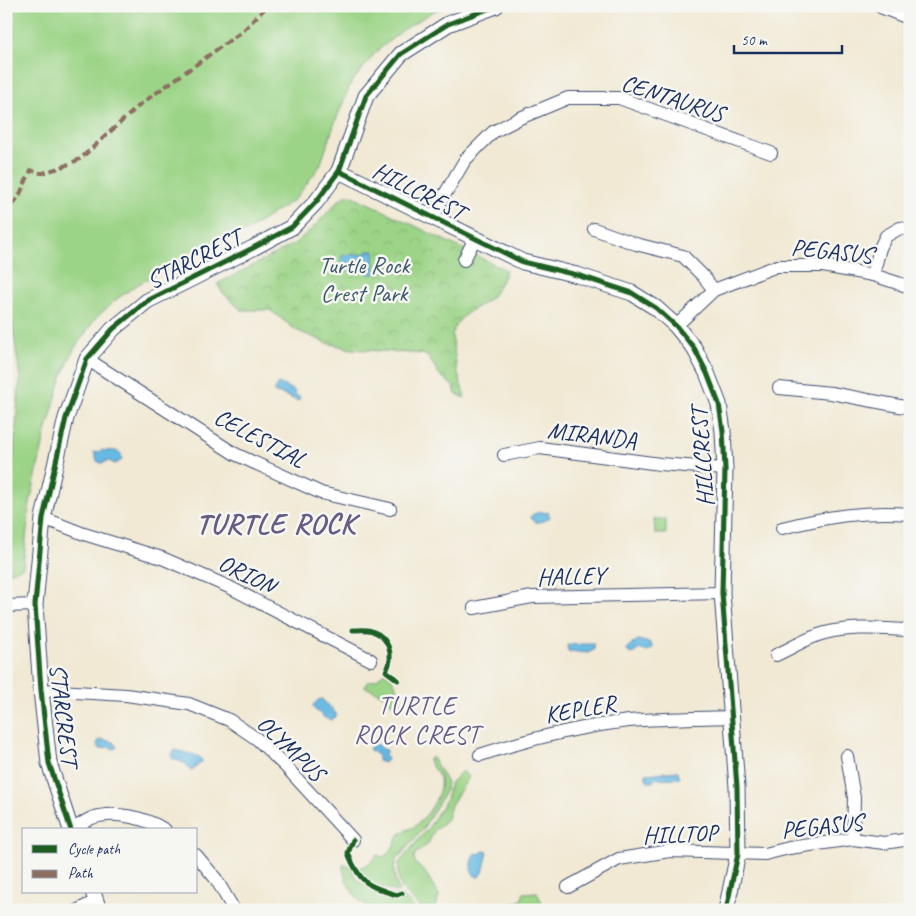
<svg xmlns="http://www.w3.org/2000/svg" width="916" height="916" font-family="Caveat,sans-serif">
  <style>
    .grass { fill: #9cd487; stroke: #5c8272 }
    .park { fill: url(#park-crowns); stroke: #5c8272 }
    .water { fill: #66b9e2; stroke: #4074a0 }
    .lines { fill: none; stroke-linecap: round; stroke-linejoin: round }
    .minor-casing { stroke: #3b4b70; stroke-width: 14 }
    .tertiary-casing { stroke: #3b4b70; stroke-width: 17 }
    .minor { stroke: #fff; stroke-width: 12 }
    .tertiary { stroke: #fff; stroke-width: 15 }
    .quiet { stroke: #8d6e63; stroke-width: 4; stroke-dasharray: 8 4; stroke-linecap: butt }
    .cycleway-casing { stroke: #f6f6f2; stroke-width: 8 }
    .cycleway { stroke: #1b5e20; stroke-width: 5 }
    .labels { text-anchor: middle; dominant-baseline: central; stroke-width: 5; stroke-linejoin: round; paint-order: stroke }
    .street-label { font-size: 24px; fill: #1b2f5e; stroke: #f6f6f2 }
    .park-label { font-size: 24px; fill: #3b5868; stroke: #f6f6f2 }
    .neighbourhood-label { font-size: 25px; letter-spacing: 1px; fill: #675b84; stroke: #f6f6f2 }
    .district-label { font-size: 29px; font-weight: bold; letter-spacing: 1px; fill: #675b84; stroke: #f6f6f2 }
  </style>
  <defs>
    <pattern id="park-crowns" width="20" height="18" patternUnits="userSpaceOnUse" patternTransform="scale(1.25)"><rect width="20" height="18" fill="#9cd487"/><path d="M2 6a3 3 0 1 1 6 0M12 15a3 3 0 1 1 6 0" fill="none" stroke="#86b677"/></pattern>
  </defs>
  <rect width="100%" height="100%" fill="#f6f6f2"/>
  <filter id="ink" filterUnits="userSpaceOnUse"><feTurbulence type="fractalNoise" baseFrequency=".02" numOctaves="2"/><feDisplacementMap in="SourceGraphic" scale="10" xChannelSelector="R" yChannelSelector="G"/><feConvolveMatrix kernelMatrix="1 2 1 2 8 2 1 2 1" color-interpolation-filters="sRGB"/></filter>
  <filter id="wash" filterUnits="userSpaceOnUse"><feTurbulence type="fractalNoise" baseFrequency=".0096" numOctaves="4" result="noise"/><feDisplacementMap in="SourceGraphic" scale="20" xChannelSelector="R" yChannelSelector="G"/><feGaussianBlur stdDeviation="1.12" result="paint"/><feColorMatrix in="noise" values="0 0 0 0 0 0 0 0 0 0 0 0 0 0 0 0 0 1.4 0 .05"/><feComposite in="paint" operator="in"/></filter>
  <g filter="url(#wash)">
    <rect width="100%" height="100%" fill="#f1e9d4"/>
    <g class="grass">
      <polygon points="6,6 446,6 434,11 403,30 377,51 351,83 334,125 320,166 295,199 245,232 199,250 135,286 113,302 96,318 74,349 61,379 45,436 30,502 23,567 9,573 9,511 20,378 9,299 6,299"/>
      <polygon points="654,519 666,519 666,534 655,534"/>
      <path d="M384,672C397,678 397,692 402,704C392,706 391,703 384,697C380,692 371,690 365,687L367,682L377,679Z"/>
      <path d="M432,757L447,783L446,790L423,829L396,860L394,868L395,879L399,891L398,892C382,888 365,884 357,869L369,864L377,855L383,857C394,853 393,841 401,833C405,830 411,829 415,826C427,817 443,794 440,779C437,771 430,767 429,759Z"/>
      <polygon points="462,771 469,777 451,805 447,819 434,831 428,844 416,853 414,857 415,863 425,872 439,895 436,907 437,910 422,910 401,887 398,876 399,863 429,827 446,799 451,782"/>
      <path d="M343,865L352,866C352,884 379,892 393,896C396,896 401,896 404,898C409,901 412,906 416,910H370C357,900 343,882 343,865Z"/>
      <path d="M537,892L541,901L548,910L503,909C507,903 517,904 522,899L523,893Z"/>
    </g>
    <path class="park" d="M347,195H351L506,270C503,279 497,291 490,298C476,310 455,315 452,336L457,370L465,398L456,394L454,387L440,375L428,357L423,354L352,349L327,343L296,330L270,310H241L222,292L217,284L294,244L312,229L340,199Z"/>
    <g class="water">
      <polygon points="367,251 374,251 375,274 368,274 367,270 342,270 342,255 367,254"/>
      <polygon points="278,383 295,391 294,394 300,397 298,401 279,393 278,394 274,392"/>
      <polygon points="101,450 107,451 110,450 111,451 118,451 121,454 122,459 119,462 115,464 109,461 101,463 97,461 94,452 96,453"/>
      <path d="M540,511L545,513L548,512L550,517C548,520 539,523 535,522L530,517L533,514H535Z"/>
      <polygon points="638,640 650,643 652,646 652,649 647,652 640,649 632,654 629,653 627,650 628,647"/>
      <polygon points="585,644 594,644 594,650 588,653 568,651 567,645"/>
      <polygon points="322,699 336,713 336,716 332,720 325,718 313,708 313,705 318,700"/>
      <polygon points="100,739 113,742 117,747 115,749 108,747 100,749 97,744"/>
      <polygon points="374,742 382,749 387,750 385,754 387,760 384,763 378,761 378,756 369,749"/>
      <polygon points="175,750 198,756 202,760 202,762 192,770 190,770 186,764 172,758 172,754"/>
      <polygon points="678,771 680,778 653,779 653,782 648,782 648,779 646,779 646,774"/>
      <polygon points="484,851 488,852 483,873 479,877 475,876 471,870 473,859 476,853 479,854"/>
    </g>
  </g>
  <g filter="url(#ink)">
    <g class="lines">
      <defs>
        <g id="minor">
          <polyline points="433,218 442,199 465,160 493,132 520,118 568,98 619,98 771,153"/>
          <polyline points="594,229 636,244 683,256 703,276 714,290"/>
          <polyline points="464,260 475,238"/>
          <polyline points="873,275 880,248 886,236 900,228 910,230"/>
          <polyline points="676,326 714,290 777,266 823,266 873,275 910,287"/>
          <polyline points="87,359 235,454 321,493 390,509"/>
          <polyline points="779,388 831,393 910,408"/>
          <polyline points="504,455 540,448 660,464 725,469"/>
          <polyline points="43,518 84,534 162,558 229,587 371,660"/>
          <path d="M782,528C825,517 866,510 910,514"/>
          <polyline points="6,606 35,605"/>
          <polyline points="474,608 532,597 722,593"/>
          <path d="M776,655C792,648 808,637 825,633C853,626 882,629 910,630"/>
          <polyline points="41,690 126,695 189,704 229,720 257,739 287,768 353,840"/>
          <path d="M480,755C529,739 577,727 629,721C663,718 698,718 732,717"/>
          <polyline points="847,756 854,798 853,839"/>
          <path d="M72,830C78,826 85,821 92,818C114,810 146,818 165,830"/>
          <polyline points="196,855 216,879 234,910"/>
          <polyline points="568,887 619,859 670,851 765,854 789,848 853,839 884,843 910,839"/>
          <polyline points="78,910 96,901"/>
        </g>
        <g id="tertiary">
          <polyline points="882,6 910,17"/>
          <polyline points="339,171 523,262 577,275 632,293 656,308 676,326 694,348 707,373 719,404 723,431 725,469 722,593 737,787 738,854 726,910"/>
          <polyline points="71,830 49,763 41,690 35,605 43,518 66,418 87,359 113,329 147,301 253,248 292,227 316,202 339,171 366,96 401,54 448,24 496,6"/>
          <polyline points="93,892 99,910"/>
        </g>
      </defs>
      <use href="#minor" class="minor-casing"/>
      <use href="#tertiary" class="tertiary-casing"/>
      <use href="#minor" class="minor"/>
      <use href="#tertiary" class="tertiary"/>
      <polyline class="quiet" points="6,215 20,194 31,170 38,173 43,173 62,167 80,159 142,103 243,31 267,6"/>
      <defs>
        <g id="cycleway">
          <polyline points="339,171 523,262 577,275 632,293 656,308 676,326 694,348 707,373 719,404 723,431 725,469 722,593 737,787 738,854 726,910"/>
          <path d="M353,630C359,630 366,629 372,631C389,637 395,656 386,671L398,680"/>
          <polyline points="71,830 49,763 41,690 35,605 43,518 66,418 87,359 113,329 147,301 253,248 292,227 316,202 339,171 366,96 401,54 448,24 496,6"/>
          <path d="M353,840L348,853C360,883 367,886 397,895L402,893"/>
        </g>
      </defs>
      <use href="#cycleway" class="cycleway-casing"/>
      <use href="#cycleway" class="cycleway"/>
    </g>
  </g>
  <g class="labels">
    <g class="street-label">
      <text transform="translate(673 98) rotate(18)">CENTAURUS</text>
      <text transform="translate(419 191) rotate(27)">HILLCREST</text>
      <text transform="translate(832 251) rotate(6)">PEGASUS</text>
      <text transform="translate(194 259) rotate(-27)">STARCREST</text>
      <text transform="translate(592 435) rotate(7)">MIRANDA</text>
      <text transform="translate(260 438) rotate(28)">CELESTIAL</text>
      <text transform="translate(702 457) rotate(-94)">HILLCREST</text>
      <text transform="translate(247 574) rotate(26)">ORION</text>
      <text transform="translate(571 576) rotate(-2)">HALLEY</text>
      <text transform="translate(580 709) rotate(-10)">KEPLER</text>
      <text transform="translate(64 715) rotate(83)">STARCREST</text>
      <text transform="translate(291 748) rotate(44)">OLYMPUS</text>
      <text transform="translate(822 826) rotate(-6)">PEGASUS</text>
      <text transform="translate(680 834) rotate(-2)">HILLTOP</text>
    </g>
    <g class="park-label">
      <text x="364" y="265">Turtle Rock<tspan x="364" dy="28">Crest Park</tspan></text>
    </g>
    <g class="neighbourhood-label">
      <text x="417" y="706">TURTLE<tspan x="417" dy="29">ROCK CREST</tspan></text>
    </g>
    <g class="district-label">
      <text x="276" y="523">TURTLE ROCK</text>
    </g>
  </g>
  <rect width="916" height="916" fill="none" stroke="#f6f6f2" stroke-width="25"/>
  <rect x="22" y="828" width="175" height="65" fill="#f6f6f2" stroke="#9ea6b7"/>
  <rect x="32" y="845" width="25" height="8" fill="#1b5e20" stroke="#9ea6b7"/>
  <text x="68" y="854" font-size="15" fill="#1b2f5e">Cycle path</text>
  <rect x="32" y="870" width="25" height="8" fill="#8d6e63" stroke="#9ea6b7"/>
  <text x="68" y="878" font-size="15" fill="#1b2f5e">Path</text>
  <path d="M734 45v8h108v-8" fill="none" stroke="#1b2f5e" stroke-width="2.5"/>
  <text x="741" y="45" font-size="15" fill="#1b2f5e" stroke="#f6f6f2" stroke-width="4" paint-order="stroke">50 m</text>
</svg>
